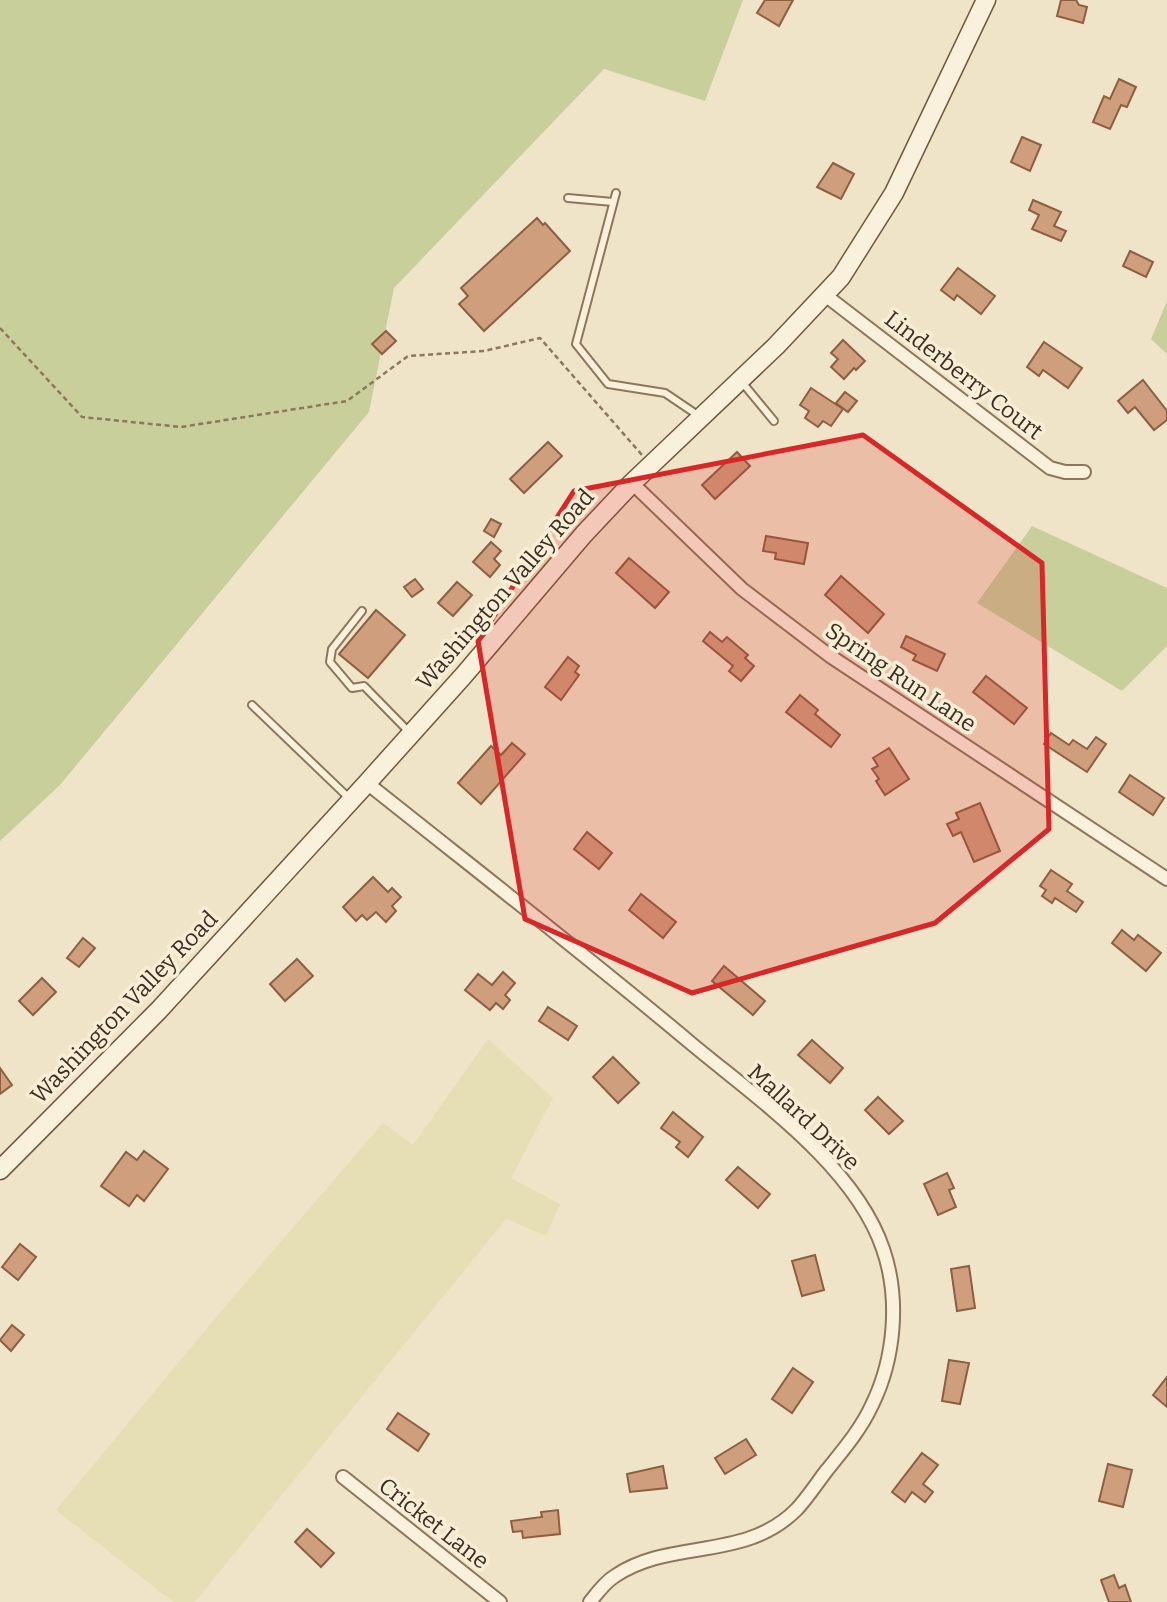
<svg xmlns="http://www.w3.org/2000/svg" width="1167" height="1602" font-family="Bitter,serif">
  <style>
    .farmland { fill: #e6deb5 }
    .green { fill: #c9cf9b }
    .building { fill: #cf9f7d; stroke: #8d5f41; stroke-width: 2 }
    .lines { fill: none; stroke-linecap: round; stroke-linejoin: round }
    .lane-casing { stroke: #8d765c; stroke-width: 10 }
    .street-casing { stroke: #8d765c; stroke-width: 16 }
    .secondary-casing { stroke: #6f573f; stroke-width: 21 }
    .path { stroke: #8d765c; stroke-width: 2.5; stroke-dasharray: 5 3.5; stroke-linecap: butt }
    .lane { stroke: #faf1dc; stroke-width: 6 }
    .street { stroke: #faf1dc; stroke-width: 12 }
    .secondary { stroke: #faf1dc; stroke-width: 18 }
    .marked { fill: #d62828; fill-opacity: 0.2; stroke: #d62828; stroke-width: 5; stroke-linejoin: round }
    .labels { text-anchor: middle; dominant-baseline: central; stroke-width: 7; stroke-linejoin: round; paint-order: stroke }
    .street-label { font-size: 23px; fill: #3d2e20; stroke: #f7eed8 }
  </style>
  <rect width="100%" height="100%" fill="#f0e4c8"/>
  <polygon class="farmland" points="488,1039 553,1098 511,1178 560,1204 546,1236 506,1219 195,1602 173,1602 56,1510 223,1309 383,1123 413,1145"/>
  <g class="green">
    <polygon points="0,0 743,0 705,101 604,69 394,288 369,412 60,785 0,841"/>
    <polygon points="1167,301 1167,354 1151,339"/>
    <polygon points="1032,526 1167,588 1167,646 1122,691 977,603"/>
  </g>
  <g class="building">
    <polygon points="765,0 793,0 779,26 757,13"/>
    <polygon points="1061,0 1076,0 1079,5 1087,7 1083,23 1057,16"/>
    <polygon points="1119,79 1136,87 1127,107 1121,105 1110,129 1093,122 1104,96 1110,99"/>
    <polygon points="1022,137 1041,145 1030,171 1011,162"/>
    <polygon points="833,163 854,174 841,199 817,187"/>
    <polygon points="1033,200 1061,212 1054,226 1066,231 1061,241 1032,229 1039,215 1029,210"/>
    <polygon points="537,218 543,225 545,223 570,251 484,331 459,304 468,296 461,288"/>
    <polygon points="1130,251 1153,262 1146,277 1123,266"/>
    <polygon points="958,268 995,296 981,314 957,295 954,300 941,290"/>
    <polygon points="386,331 396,341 382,354 372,344"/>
    <polygon points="843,340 865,361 856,370 854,368 844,379 831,367 838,359 831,353"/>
    <polygon points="1044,342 1082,368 1068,388 1043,370 1039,376 1027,367"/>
    <polygon points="1143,380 1167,411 1167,420 1154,430 1135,407 1128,413 1118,401"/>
    <polygon points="811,388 843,409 831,426 823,421 818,427 805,418 809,411 800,405"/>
    <polygon points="845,392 857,401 848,412 836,403"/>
    <polygon points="548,442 562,456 524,493 510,479"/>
    <polygon points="737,452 750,466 715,499 702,485"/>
    <polygon points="491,519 501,524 494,537 484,531"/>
    <polygon points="766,536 808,543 804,564 775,559 776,553 763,551"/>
    <polygon points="491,542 501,551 494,559 500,565 490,577 473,562"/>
    <polygon points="629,558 669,592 655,608 616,573"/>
    <polygon points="841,576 884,614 868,633 825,595"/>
    <polygon points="415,579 423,589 412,597 404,587"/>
    <polygon points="457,582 472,595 453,616 438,603"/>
    <polygon points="376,610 405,635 368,678 339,654"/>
    <polygon points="710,632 722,642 727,637 748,655 745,658 754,666 741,681 729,671 733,666 703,641"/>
    <polygon points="906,636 945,654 937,671 913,660 916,655 901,647"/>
    <polygon points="568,657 579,666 575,672 579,675 561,700 545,687"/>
    <polygon points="986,676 1027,708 1014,724 973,692"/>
    <polygon points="800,695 818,710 815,714 840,735 831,747 786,712"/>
    <polygon points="1051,733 1069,745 1073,740 1087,749 1096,737 1106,744 1087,772 1044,744"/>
    <polygon points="512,743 525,754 481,804 458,783 491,746 501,755"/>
    <polygon points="889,748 909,779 885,795 876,781 879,779 872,769 878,766 873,758"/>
    <polygon points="1130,775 1164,798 1153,815 1119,792"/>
    <polygon points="980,803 1000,851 974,862 961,832 953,836 947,824 959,819 956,813"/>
    <polygon points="587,832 612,853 599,869 574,849"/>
    <polygon points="1051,870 1072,884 1067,891 1083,902 1076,912 1055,898 1052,903 1042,896 1046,890 1040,886"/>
    <polygon points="373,877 388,892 392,888 401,897 392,906 396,911 386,922 376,912 367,920 362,915 356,921 343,907"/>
    <polygon points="641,894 676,922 663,938 629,910"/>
    <polygon points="1122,930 1134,940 1138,935 1161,953 1146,971 1112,943"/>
    <polygon points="83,938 95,948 79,967 67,958"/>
    <polygon points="297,959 313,976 285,1001 270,984"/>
    <polygon points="724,966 765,1001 753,1015 712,981"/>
    <polygon points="503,972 515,983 505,995 510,1000 503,1009 496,1003 490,1010 465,990 478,974 492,985"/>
    <polygon points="42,978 56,992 33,1015 19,1001"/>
    <polygon points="548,1007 577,1026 568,1040 539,1021"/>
    <polygon points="812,1040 843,1068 830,1083 798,1055"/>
    <polygon points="613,1057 639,1083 618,1103 593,1077"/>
    <polygon points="0,1068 12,1085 0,1094"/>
    <polygon points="878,1097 903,1121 889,1134 865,1110"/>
    <polygon points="673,1112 703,1137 688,1157 676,1147 680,1142 661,1128"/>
    <polygon points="144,1151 168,1169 144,1201 137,1195 129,1206 101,1186 126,1152 137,1160"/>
    <polygon points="738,1167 770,1194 758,1208 726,1180"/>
    <polygon points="947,1173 954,1188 949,1190 956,1207 938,1215 924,1184"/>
    <polygon points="20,1244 36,1257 18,1280 2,1267"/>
    <polygon points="815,1255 824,1290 802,1296 792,1261"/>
    <polygon points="969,1266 975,1308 957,1311 951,1269"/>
    <polygon points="12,1325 24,1335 11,1351 0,1340"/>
    <polygon points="949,1360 969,1363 960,1404 942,1401"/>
    <polygon points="793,1368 813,1382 792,1413 772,1399"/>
    <polygon points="1167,1377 1167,1407 1153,1395"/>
    <polygon points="398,1413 429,1434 418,1451 387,1429"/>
    <polygon points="746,1439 756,1455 725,1474 715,1458"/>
    <polygon points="922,1453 938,1465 923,1484 933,1492 925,1502 912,1492 905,1502 892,1492"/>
    <polygon points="1108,1464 1132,1470 1123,1507 1099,1501"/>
    <polygon points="663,1466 667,1488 630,1492 627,1474"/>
    <polygon points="558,1510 560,1534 523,1538 522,1531 513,1532 511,1521 542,1517 541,1512"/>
    <polygon points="307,1529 334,1553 321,1567 295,1542"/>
    <polygon points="1114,1575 1119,1588 1125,1585 1131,1602 1109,1602 1101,1580"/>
  </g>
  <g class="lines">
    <defs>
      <g id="lane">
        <polyline points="616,193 576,344 608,384 665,393 699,416"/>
        <polyline points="568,198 613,202"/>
        <polyline points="741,381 774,421"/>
        <polyline points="362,611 332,649 330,662 352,688 364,686 410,733"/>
        <polyline points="252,705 350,799"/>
      </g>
      <g id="street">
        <polyline points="825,295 1050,468 1065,472 1084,472"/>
        <polyline points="632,483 742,589 830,656 1167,879"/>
        <path d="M367,783C476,870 586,955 693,1045C758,1099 855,1166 883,1249C900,1298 895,1358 872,1405C861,1429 844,1449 827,1470C817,1483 808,1497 797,1509C745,1562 671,1538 615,1576C605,1582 597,1593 590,1602"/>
        <polyline points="343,1477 500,1602"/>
      </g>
      <polyline id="secondary" points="0,1170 159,1010 367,783 464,675 584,534 632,483 776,346 841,277 894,193 986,0"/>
    </defs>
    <use href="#lane" class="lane-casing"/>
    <use href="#street" class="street-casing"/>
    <use href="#secondary" class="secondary-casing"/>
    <polyline class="path" points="0,328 82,417 181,427 347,401 408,356 484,351 540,338 642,455"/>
    <use href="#lane" class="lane"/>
    <use href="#street" class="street"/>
    <use href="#secondary" class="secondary"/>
  </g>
  <path class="marked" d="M863,435L1042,563L1049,829L935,923L692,993L525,919L478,641L574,491Z"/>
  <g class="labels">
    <g class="street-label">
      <text transform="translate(964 375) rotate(38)">Linderberry Court</text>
      <text transform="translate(505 589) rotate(-49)">Washington Valley Road</text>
      <text transform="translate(901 677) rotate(34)">Spring Run Lane</text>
      <text transform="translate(124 1007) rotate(-46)">Washington Valley Road</text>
      <text transform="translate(804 1117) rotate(43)">Mallard Drive</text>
      <text transform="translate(434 1523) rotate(38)">Cricket Lane</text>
    </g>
  </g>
</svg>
